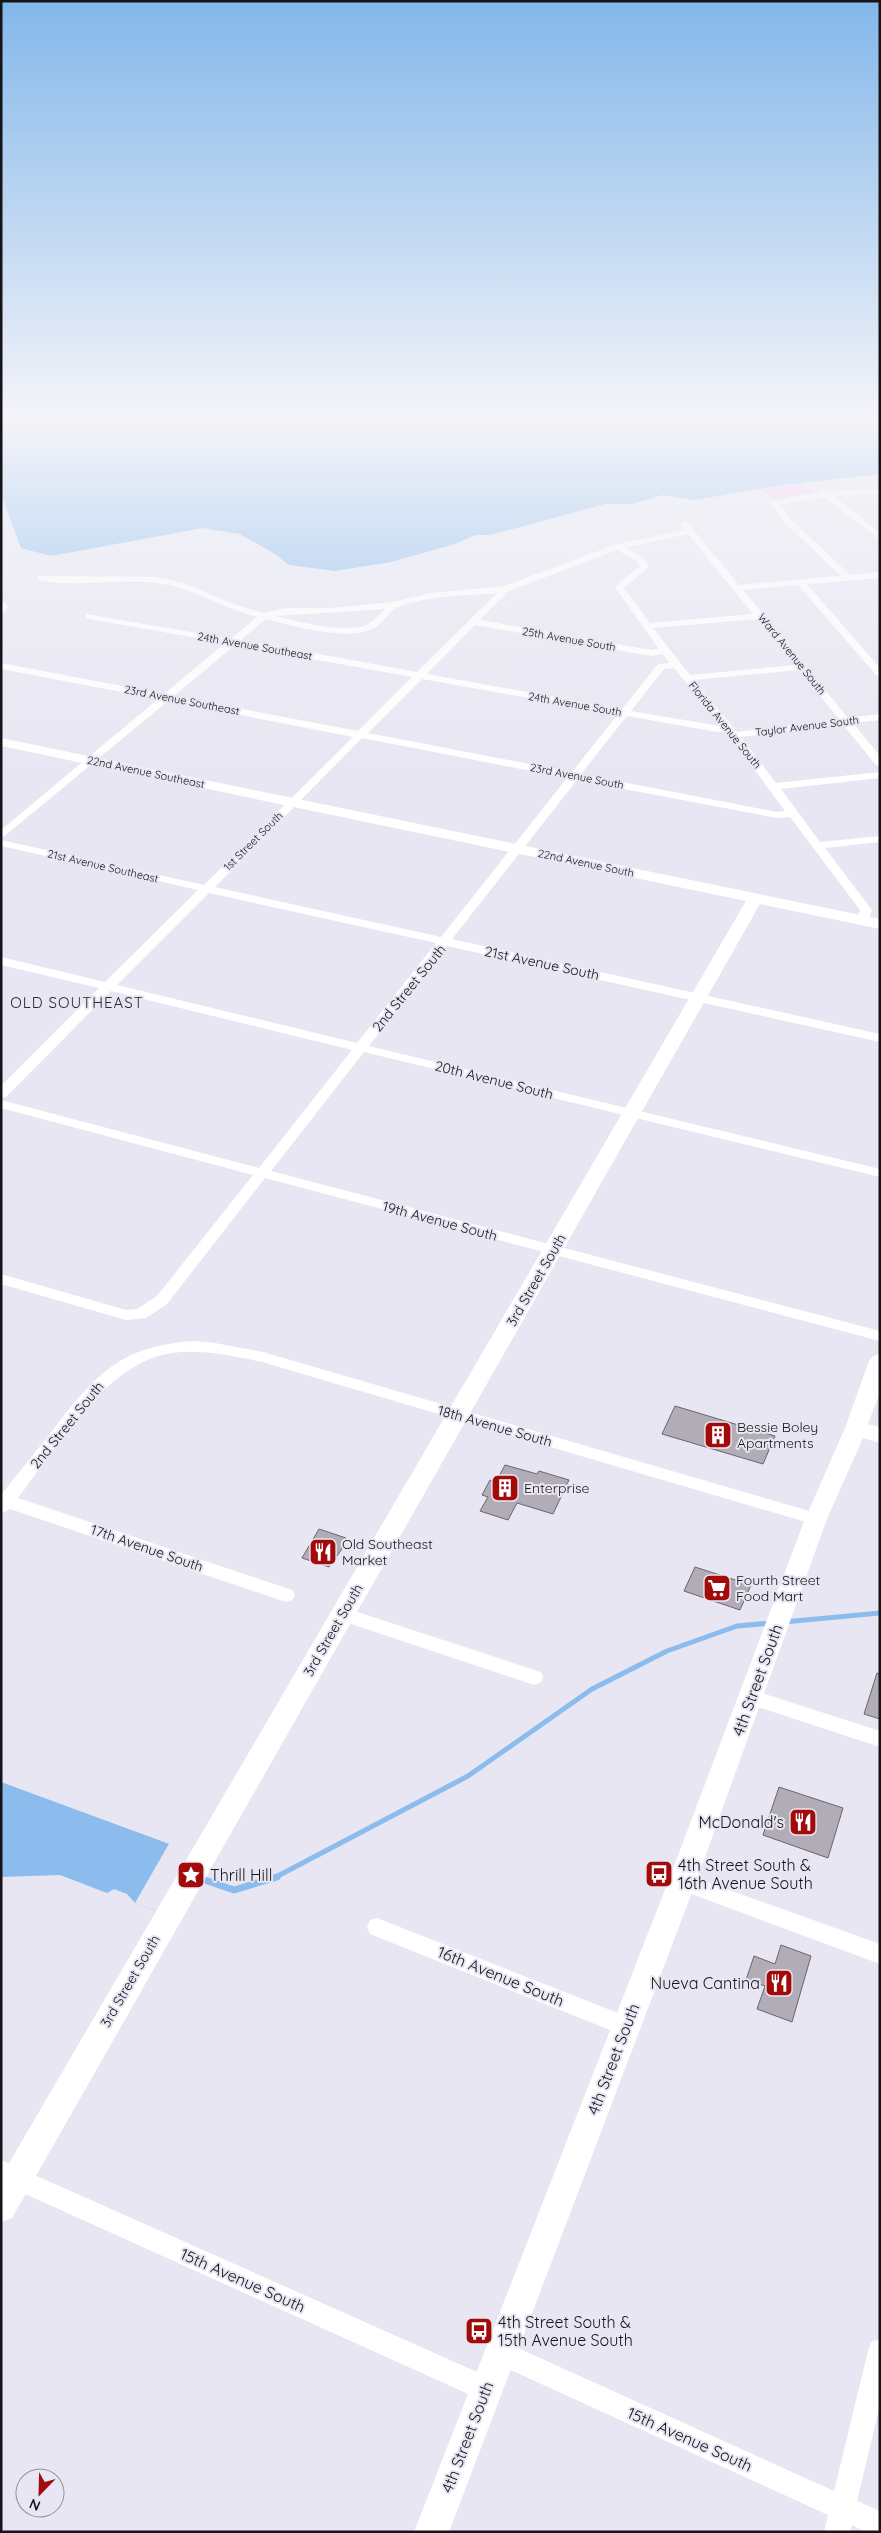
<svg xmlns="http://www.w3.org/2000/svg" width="881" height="2533" font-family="Quicksand,sans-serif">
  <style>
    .green { fill: #f4c8f0 }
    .water { fill: #8cbced }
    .pier { fill: #e7e6f2 }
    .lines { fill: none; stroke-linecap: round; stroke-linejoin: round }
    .stream-far1 { stroke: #8cbced; stroke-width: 5 }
    .stream { stroke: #8cbced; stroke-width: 7 }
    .building { fill: #b1acb6; stroke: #6a656e }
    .street { fill: #fff; fill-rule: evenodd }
    .secondary { fill: #fff; fill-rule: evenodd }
    .labels { text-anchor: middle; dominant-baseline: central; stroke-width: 4; stroke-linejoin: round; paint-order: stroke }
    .far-street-label { font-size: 11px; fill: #151418; stroke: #e7e6f2 }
    .street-label { font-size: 14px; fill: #151418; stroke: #e7e6f2 }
    .poi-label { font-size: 14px; fill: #151418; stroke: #e7e6f2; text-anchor: start }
    .neighbourhood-label { font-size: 15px; letter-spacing: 1px; fill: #2a2931; stroke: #e7e6f2 }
    .near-street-label { font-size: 16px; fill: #151418; stroke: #e7e6f2 }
    .near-poi-label { font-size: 16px; fill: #151418; stroke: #e7e6f2; text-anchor: start }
  </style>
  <rect width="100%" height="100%" fill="#e7e6f2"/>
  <polygon class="green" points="802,483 815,493 773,499 760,490"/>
  <g class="water">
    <polygon points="1,418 880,418 880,474 784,485 694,500 663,495 632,504 605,504 490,535 475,535 455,544 391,562 335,571 289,565 275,554 240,534 203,528 51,556 21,548 1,494"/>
    <polygon points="1,1782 202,1856 167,1915 135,1903 127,1894 114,1889 107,1893 60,1875 1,1877"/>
  </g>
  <polygon class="pier" points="170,1842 203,1854 170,1916 135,1903"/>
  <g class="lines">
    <g class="stream-far1">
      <polyline points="784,1622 880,1613"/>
      <polyline points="274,1878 468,1776 592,1689 667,1651 737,1626 771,1623"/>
    </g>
    <polyline class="stream" points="199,1878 234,1890 277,1877"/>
  </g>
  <g class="building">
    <polygon points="675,1406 775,1436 763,1464 662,1434"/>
    <polygon points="505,1465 537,1474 539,1471 569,1480 553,1514 517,1503 508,1520 480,1511 488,1497 482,1495 490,1480 496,1482"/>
    <polygon points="319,1529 346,1538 342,1546 344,1546 329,1567 302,1558"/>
    <polygon points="695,1567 751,1585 740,1610 684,1591"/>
    <polygon points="877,1673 880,1674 880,1719 864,1714"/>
    <polygon points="779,1787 843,1808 828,1858 763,1835"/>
    <polygon points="781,1945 811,1956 792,2022 757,2009 765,1986 746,1980 754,1956 775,1964"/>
  </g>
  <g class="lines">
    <g class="street">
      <path d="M819,489L828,491L876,490L880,492L876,494L834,496L880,533V540L824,497L779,504L790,518L850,575L880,572V578L807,584L880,668V677L877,676L798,585L743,590L848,718L880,714V720L853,723L880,756V766L876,765L843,725L741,737L776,783L880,772V778L781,789L820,842L880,836V842L825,848L872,910L867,923H859L857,920L860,910L790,817L777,818L577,780L452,939L880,1034V1042L447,946L369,1046L880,1169V1177L364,1052L271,1171L880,1331V1341L265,1178L167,1304L146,1318L126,1320L1,1284V1274L126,1310L137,1309L157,1296L253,1175L1,1108V1100L259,1168L352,1050L111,991L6,1097L1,1098V1086L99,988L1,965V957L105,982L198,890L1,846V840L204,885L353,737L168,701L1,839V830L158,699L1,669V663L164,694L225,643L89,619L86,618V614L231,639L257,617C223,608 192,587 156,583C117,578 76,588 38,580V576L156,577L184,583L233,604L264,613L286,608H331L393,602L432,593L505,586L614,545L684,530L680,524L684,521L687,522L739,585L841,576L784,522L770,502L819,493ZM688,534L753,614L650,623L624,588L649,567L643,557L625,548ZM617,550L637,561L640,566L615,587L659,649L651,650L480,620L509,591ZM497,593L417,672L241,640L266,619C293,626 346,641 372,629C383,625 388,611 398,607C428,595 465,596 497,593ZM385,609C379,615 372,623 364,626C341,633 299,622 276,616ZM757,619L794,665L690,675L653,628ZM475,625L651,656L663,654L669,663L658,664L622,709L427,674ZM235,645L412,677L358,731L174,696ZM674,668L721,726L631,711L664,669ZM799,670L839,719L737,732L694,680ZM422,679L618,714L572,772L368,733ZM627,716L717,732L726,731L785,811L777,812L581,774ZM362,738L567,778L441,937L215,887ZM209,893L436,943L357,1043L117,985Z"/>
      <polygon points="1,599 8,606 4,613 1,614"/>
      <path d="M193,1341L215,1343L263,1352L816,1513L822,1514L825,1519L822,1524L816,1525L262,1362C233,1356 202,1349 172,1353C106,1362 56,1449 18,1498L292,1590L295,1595L292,1600L286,1602L10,1509L1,1514V1495C19,1472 38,1449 56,1426C97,1373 122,1346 193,1341Z"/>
      <polygon points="342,1607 541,1672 543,1677 541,1682 534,1685 336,1619 333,1614 336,1609"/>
      <polygon points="750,1689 880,1731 880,1747 743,1702 741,1697 743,1692"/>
      <polygon points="682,1873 880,1944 880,1964 675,1888 672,1882 675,1876"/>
      <polygon points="377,1918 633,2019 636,2026 633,2033 625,2036 370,1934 367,1927 370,1920"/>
      <polygon points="1,2160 495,2380 498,2389 495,2398 486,2401 477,2398 1,2183"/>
      <polygon points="880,2339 880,2405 857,2501 880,2511 880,2532 865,2532 852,2525 850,2532 824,2532 828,2515 491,2361 488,2352 491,2343 500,2340 834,2491 868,2351 871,2342"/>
    </g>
    <g class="secondary">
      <polygon points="1,738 880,919 880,929 760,904 12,2218 1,2222 1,2177 746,901 1,746"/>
      <polygon points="880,1354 880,1392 868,1424 880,1427 880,1443 863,1438 827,1519 696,1882 449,2532 414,2532 668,1882 805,1519 845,1428 869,1361 873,1356"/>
    </g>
  </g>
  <linearGradient id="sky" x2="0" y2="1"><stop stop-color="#83b7ea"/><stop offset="0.54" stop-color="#f4f4f9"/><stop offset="1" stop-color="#f4f4f9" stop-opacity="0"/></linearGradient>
  <rect width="881" height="773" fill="url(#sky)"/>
  <defs>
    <symbol id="building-square" viewBox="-11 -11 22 22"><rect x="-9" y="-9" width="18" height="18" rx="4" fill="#a30b0a" stroke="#e7e6f2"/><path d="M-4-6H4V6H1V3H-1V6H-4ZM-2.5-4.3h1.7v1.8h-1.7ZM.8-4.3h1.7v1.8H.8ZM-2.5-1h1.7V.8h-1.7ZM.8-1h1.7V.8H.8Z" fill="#fff"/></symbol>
    <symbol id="restaurant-square" viewBox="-11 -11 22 22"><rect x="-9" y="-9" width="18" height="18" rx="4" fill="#a30b0a" stroke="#e7e6f2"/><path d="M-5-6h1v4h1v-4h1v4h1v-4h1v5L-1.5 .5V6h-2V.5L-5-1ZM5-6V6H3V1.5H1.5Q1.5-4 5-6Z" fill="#fff"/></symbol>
    <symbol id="supermarket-square" viewBox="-11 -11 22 22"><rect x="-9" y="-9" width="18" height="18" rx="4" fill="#a30b0a" stroke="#e7e6f2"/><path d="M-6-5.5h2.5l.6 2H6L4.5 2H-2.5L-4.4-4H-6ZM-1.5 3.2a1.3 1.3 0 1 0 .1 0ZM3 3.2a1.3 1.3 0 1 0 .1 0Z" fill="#fff"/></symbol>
    <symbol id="bus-square" viewBox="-11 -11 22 22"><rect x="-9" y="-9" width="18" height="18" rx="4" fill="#a30b0a" stroke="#e7e6f2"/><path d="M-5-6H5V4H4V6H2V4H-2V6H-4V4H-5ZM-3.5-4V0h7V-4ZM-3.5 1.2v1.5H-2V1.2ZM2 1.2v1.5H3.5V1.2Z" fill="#fff"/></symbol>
    <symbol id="sight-square" viewBox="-11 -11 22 22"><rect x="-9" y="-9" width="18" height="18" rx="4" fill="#a30b0a" stroke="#e7e6f2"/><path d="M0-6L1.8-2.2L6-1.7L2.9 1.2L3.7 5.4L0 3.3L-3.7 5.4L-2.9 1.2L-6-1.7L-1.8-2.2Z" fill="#fff"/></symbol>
  </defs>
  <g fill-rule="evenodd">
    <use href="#building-square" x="702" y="1419" width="32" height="32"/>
    <use href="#building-square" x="489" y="1472" width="32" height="32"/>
    <use href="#restaurant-square" x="307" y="1536" width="32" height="32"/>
    <use href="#supermarket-square" x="701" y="1572" width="32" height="32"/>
    <use href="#restaurant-square" x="787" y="1806" width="32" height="32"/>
    <use href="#bus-square" x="643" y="1858" width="32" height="32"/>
    <use href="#sight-square" x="175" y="1859" width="32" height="32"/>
    <use href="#restaurant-square" x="763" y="1967" width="32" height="32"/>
    <use href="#bus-square" x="463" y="2315" width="32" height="32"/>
  </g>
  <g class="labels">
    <g class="far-street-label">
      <text transform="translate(569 639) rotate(10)">25th Avenue South</text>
      <text transform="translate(255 646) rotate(10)">24th Avenue Southeast</text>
      <text transform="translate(792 654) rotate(51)">Ward Avenue South</text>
      <text transform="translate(182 700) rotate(11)">23rd Avenue Southeast</text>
      <text transform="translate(575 704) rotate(10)">24th Avenue South</text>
      <text transform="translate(725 725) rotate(51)">Florida Avenue South</text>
      <text transform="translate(807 726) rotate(-7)">Taylor Avenue South</text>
      <text transform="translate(146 772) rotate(12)">22nd Avenue Southeast</text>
      <text transform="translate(577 776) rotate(11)">23rd Avenue South</text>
      <text transform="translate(253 841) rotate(-45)">1st Street South</text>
      <text transform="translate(586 863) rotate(12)">22nd Avenue South</text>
      <text transform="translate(103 866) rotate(13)">21st Avenue Southeast</text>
    </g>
    <g class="street-label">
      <text transform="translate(542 963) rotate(12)">21st Avenue South</text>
      <text transform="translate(409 988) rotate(-51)">2nd Street South</text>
      <text transform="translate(494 1080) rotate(14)">20th Avenue South</text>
      <text transform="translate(440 1221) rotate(15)">19th Avenue South</text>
      <text transform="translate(536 1280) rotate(-60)">3rd Street South</text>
      <text transform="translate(67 1425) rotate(-51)">2nd Street South</text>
      <text transform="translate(495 1426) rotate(16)">18th Avenue South</text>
      <text transform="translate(147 1548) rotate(19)">17th Avenue South</text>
      <text transform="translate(333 1630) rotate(-60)">3rd Street South</text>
      <text transform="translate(130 1981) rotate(-60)">3rd Street South</text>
    </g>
    <g class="poi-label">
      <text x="737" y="1427">Bessie Boley<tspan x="737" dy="16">Apartments</tspan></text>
      <text x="524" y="1488">Enterprise</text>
      <text x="342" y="1544">Old Southeast<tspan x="342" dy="16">Market</tspan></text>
      <text x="736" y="1580">Fourth Street<tspan x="736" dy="16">Food Mart</tspan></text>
    </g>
    <g class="neighbourhood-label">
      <text x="77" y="1002">OLD SOUTHEAST</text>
    </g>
    <g class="near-street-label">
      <text transform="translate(757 1680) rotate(-70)">4th Street South</text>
      <text transform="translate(501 1976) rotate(22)">16th Avenue South</text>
      <text transform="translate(613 2059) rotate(-69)">4th Street South</text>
      <text transform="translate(243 2280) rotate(24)">15th Avenue South</text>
      <text transform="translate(467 2437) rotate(-69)">4th Street South</text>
      <text transform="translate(690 2439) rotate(24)">15th Avenue South</text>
    </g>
    <g class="near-poi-label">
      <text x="784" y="1822" text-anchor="end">McDonald's</text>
      <text x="678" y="1865">4th Street South &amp;<tspan x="678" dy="18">16th Avenue South</tspan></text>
      <text x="210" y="1875">Thrill Hill</text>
      <text x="760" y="1983" text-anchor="end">Nueva Cantina</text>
      <text x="498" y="2322">4th Street South &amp;<tspan x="498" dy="18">15th Avenue South</tspan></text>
    </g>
  </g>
  <rect width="881" height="2533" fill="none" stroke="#151418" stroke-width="5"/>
  <g transform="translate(40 2493) rotate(203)"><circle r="24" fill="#e7e6f2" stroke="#93929b"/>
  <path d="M0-4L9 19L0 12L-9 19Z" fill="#a30b0a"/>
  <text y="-8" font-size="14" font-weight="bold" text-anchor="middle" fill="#151418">N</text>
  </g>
</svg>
